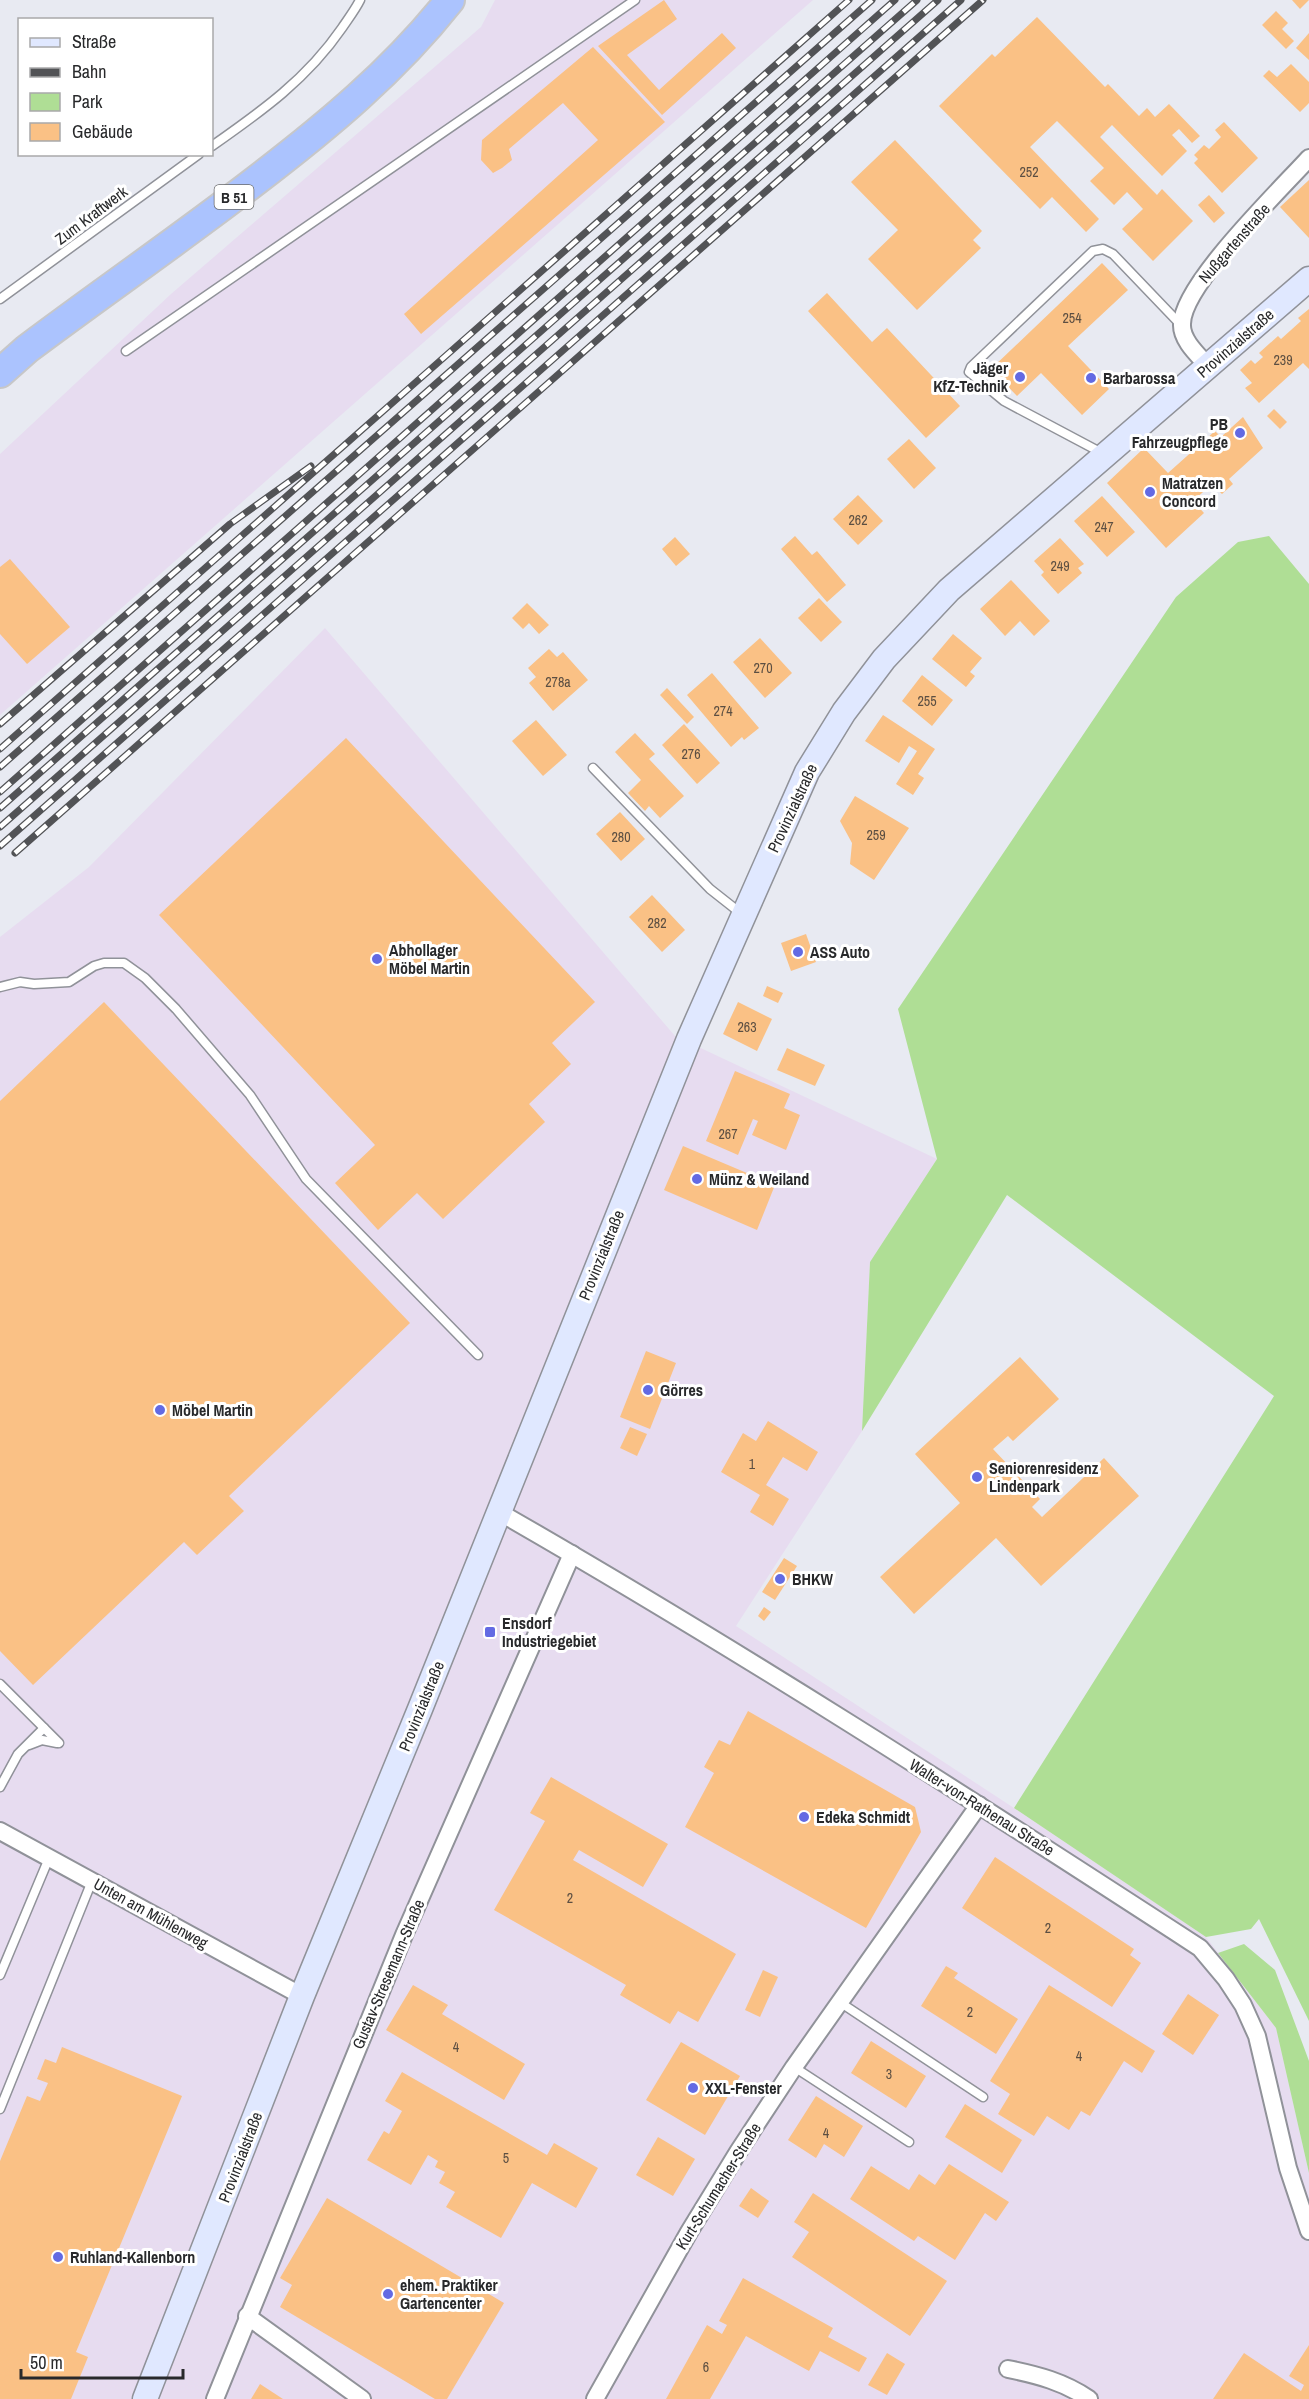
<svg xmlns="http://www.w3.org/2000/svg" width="1309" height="2399" font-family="'Archivo Narrow',sans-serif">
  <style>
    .commercial { fill: #e7dcf0 }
    .green { fill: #afde95 }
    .building { fill: #fac185 }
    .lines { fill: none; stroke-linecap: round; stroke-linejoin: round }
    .service-casing { stroke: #909299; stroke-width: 11 }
    .minor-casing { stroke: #909299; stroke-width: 20 }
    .secondary-casing { stroke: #909299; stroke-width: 27 }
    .trunk-casing { stroke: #c7c7c8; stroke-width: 32 }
    .service { stroke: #fff; stroke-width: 8 }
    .minor { stroke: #fff; stroke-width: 16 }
    .secondary { stroke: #e0e8ff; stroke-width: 24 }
    .trunk { stroke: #abc3fe; stroke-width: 28 }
    .rail-casing { stroke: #525356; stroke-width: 7 }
    .rail { stroke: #fff; stroke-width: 4.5; stroke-dasharray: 14; stroke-linecap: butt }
    .poi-dot { fill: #636ae3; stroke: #fff; stroke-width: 2 }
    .labels { text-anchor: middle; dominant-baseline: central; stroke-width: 6; stroke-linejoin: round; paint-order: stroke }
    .number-label { font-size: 14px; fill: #5c4f42 }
    .shield { fill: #fff; stroke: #68696b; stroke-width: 1.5 }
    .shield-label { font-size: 15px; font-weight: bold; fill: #28292b }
    .street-label { font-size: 16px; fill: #28292b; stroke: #fff }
    .poi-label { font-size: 16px; font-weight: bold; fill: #28292b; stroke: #fff; text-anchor: start }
  </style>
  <rect width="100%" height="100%" fill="#e8eaf2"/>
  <g class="commercial">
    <polygon points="495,0 813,0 0,715 0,454 171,294 481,27"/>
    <polygon points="325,628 675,1036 937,1159 870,1262 862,1431 736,1626 1014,1808 1206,1937 1276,2028 1309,2173 1309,2399 0,2399 0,937 89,867"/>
  </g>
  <g class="green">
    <polygon points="1269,536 1309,584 1309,2021 1259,1919 1251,1929 1206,1937 1014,1808 1274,1396 1007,1195 862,1431 870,1262 937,1159 898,1009 1176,597 1238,542"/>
    <polygon points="1244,1944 1275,1970 1309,2061 1309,2173 1276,2028 1218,1953"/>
  </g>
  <g class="building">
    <polygon points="664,0 677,19 627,55 659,90 722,33 736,48 662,115 598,46"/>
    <polygon points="1292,0 1309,0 1300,9"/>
    <polygon points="1276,11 1288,23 1282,29 1294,41 1286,49 1262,25"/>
    <polygon points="1037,17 1105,87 1108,84 1139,116 1147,108 1155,117 1169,104 1200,136 1192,143 1179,129 1172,135 1187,151 1162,176 1112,125 1100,137 1157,195 1162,189 1193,221 1153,261 1122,229 1143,209 1127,192 1114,205 1090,181 1104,168 1057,121 1030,147 1099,219 1086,232 1052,197 1040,209 939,106 992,54 995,57"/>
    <polygon points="1309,33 1309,60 1296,48"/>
    <polygon points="593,47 665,122 421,334 404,314 598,140 563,103 509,149 512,160 502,168 493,173 481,160 482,140"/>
    <polygon points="1291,64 1309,82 1309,103 1300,112 1263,76 1269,70 1277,77"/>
    <polygon points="1224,122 1258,158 1222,193 1194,163 1198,159 1194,155 1204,145 1209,149 1221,137 1215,130"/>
    <polygon points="895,140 982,231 973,240 981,248 917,310 868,259 898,230 851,182"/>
    <polygon points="1309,180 1309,238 1280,207"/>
    <polygon points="1209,195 1225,213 1214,223 1198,205"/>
    <polygon points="1102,263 1128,290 1068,346 1109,389 1082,415 1041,373 1017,396 991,369"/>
    <polygon points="827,293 872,342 887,328 960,406 926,438 808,311"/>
    <polygon points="1309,309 1309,369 1303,363 1259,403 1245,388 1252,383 1240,370 1251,360 1255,364 1263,357 1259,353 1278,336 1281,339 1301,321 1298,318"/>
    <polygon points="1274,409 1287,422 1280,429 1267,416"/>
    <polygon points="1243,417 1263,448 1229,479 1233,484 1222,494 1212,484 1193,501 1204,513 1166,548 1107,483 1144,448 1168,473 1215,431 1221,437"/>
    <polygon points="909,439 936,468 914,489 887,459"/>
    <polygon points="858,495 883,521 858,545 833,519"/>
    <polygon points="1102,496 1135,532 1107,557 1074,521"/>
    <polygon points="795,536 812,555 817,551 846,585 827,602 781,549"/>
    <polygon points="675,537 690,554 676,566 662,549"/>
    <polygon points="1060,538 1084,564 1078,568 1082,573 1058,594 1041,575 1044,572 1034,561"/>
    <polygon points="10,559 70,627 27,664 0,634 0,567"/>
    <polygon points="1011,580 1050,621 1034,636 1020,621 1005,636 980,609"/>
    <polygon points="819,598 842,622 821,642 798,618"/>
    <polygon points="527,603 549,625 539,634 529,623 523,629 512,618"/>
    <polygon points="953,634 982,658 970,672 975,676 966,687 932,659"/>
    <polygon points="760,638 792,673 765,698 733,662"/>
    <polygon points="549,649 557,657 563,652 588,680 553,711 529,683 536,677 528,668"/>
    <polygon points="712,673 759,728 744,740 742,737 731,747 687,695"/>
    <polygon points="922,675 953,700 932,726 902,701"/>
    <polygon points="667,688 694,717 687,724 660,695"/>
    <polygon points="883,715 935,749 918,774 924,778 913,795 896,784 917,751 909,746 899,763 865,741"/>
    <polygon points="536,720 567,755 543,776 512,741"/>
    <polygon points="684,724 720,763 697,784 662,745"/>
    <polygon points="635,733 655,754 649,759 684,796 660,818 649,806 645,811 628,793 641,780 615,752"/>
    <polygon points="346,738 595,1002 552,1043 571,1064 529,1104 545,1122 443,1219 417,1193 378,1230 335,1183 375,1145 159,915"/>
    <polygon points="855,796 909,828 874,880 850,864 852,843 840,821"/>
    <polygon points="620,812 645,839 621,861 596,834"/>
    <polygon points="652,895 685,930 662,952 629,917"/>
    <polygon points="806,934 816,962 791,971 781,943"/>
    <polygon points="767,986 783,993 778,1003 763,996"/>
    <polygon points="104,1002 410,1323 229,1496 244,1511 197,1555 184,1542 33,1685 0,1651 0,1101"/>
    <polygon points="738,1002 772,1019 757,1051 723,1034"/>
    <polygon points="787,1048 825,1065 815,1086 777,1070"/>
    <polygon points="735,1071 790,1094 784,1108 800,1115 786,1150 752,1135 758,1121 753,1119 738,1155 706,1141"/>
    <polygon points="683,1146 775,1185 757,1230 664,1190"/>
    <polygon points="646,1351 676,1363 650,1429 620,1417"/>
    <polygon points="1020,1357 1059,1399 1013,1441 1008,1436 993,1449 1040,1499 1032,1507 1042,1517 1104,1458 1139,1496 1041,1586 996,1538 914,1614 880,1577 960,1503 915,1454"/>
    <polygon points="768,1421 818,1452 807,1471 783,1457 766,1485 789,1499 773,1526 750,1512 760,1495 721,1472 743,1433 756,1441"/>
    <polygon points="630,1427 647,1434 637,1456 620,1448"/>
    <polygon points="784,1558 797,1566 775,1600 762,1592"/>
    <polygon points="764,1607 771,1612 764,1621 758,1616"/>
    <polygon points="748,1711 915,1807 921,1832 866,1928 685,1827 714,1773 704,1767 719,1740 730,1745"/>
    <polygon points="551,1777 668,1844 643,1887 579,1850 573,1860 736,1954 698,2022 678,2011 670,2024 620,1995 626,1985 494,1910 545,1821 530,1813"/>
    <polygon points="995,1857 1134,1949 1130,1955 1141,1963 1112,2007 962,1908"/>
    <polygon points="946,1966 958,1973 954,1978 1018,2019 996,2054 921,2006"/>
    <polygon points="763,1970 778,1977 760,2017 745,2010"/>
    <polygon points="413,1985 448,2005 442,2014 525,2064 504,2100 386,2030"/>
    <polygon points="1049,1985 1155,2051 1142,2073 1124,2061 1090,2116 1081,2111 1069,2130 1047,2116 1034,2136 998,2114 1010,2094 990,2081"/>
    <polygon points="1188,1994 1219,2015 1193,2055 1162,2034"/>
    <polygon points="871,2041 926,2076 906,2108 851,2073"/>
    <polygon points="681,2042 740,2076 705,2135 646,2100"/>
    <polygon points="62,2047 182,2096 76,2352 88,2357 71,2399 0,2399 0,2161 27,2096 40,2101 48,2083 37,2079 45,2059 56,2063"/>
    <polygon points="402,2072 547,2155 554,2143 598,2168 576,2208 532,2183 501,2238 446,2207 455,2192 439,2183 445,2172 435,2167 438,2161 428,2155 411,2185 367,2160 384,2131 389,2134 402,2111 385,2101"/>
    <polygon points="816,2096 863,2126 844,2157 824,2144 816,2158 788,2140"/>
    <polygon points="965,2104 1022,2140 1002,2173 945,2137"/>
    <polygon points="658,2137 695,2159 673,2196 636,2175"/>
    <polygon points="949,2164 1009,2202 996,2221 985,2213 955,2260 918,2236 914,2241 850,2199 871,2166 909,2190 919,2174 935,2185"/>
    <polygon points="751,2188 769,2201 758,2218 739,2206"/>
    <polygon points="813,2193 947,2281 910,2336 792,2257 809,2232 794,2222"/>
    <polygon points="327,2198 504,2303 447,2399 435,2399 280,2307 292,2285 280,2278"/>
    <polygon points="743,2278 833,2328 828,2337 867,2358 859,2372 820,2351 809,2371 746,2336 710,2399 666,2399 707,2325 722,2334 727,2325 719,2321"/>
    <polygon points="1309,2345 1309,2399 1213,2399 1244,2353 1301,2391 1304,2385 1289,2376"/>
    <polygon points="887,2353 905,2364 887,2395 868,2385"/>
    <polygon points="260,2384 283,2399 251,2399"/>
  </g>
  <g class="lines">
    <defs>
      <g id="service">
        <path d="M212,146C262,111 307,79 342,28C348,19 355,10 360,0"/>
        <polyline points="0,299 199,154"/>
        <polyline points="126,351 635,0"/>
        <polyline points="1102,453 1004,401 969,372 971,367 1093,251 1103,249 1113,254 1181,325"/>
        <polyline points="593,768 710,889 743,915"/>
        <polyline points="0,987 20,982 34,984 69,982 94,966 104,963 124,963 145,978 176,1009 250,1095 306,1179 478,1355"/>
        <polyline points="0,1684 59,1743"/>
        <polyline points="29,1745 42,1740 57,1743"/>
        <polyline points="0,1787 18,1754 44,1728"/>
        <polyline points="0,1975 49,1858"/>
        <polyline points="841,2003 983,2097"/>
        <polyline points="794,2067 909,2142"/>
        <polyline points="0,2109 92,1881"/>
      </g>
      <g id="minor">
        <path d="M1208,366C1198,355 1181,340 1182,324C1182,285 1280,190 1309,158"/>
        <path d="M499,1512C738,1649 969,1798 1200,1948L1226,1979L1243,2005L1257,2036L1288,2168L1309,2231"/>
        <polyline points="0,1831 302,1996"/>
        <polyline points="247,2316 362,2399"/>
        <path d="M1008,2369C1038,2375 1064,2382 1089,2399"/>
        <polyline points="215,2399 404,1935 572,1554"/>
        <polyline points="595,2399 689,2232 738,2152 794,2067 979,1805"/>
      </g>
      <polyline id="secondary" points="145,2399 302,1996 420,1709 689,1039 807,772 844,712 884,659 949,590 1309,279"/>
      <path id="trunk" d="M0,373L27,349C103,292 180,239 254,182C326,127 394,71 450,0"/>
    </defs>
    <use href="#service" class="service-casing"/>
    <use href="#minor" class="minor-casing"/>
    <use href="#secondary" class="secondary-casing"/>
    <use href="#trunk" class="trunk-casing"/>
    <use href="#service" class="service"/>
    <use href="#minor" class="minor"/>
    <use href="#secondary" class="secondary"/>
    <use href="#trunk" class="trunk"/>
    <defs>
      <g id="rail">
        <polyline points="0,724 230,524 311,466"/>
        <polyline points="0,749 849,0"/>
        <polyline points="0,767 872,0"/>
        <polyline points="0,792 895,0"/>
        <polyline points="0,808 917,0"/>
        <polyline points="0,827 938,0"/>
        <polyline points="0,846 961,0"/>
        <polyline points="15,853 983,0"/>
      </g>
    </defs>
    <use href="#rail" class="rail-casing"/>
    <use href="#rail" class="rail"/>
  </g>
  <g class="poi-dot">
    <circle cx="1020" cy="377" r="6"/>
    <circle cx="1091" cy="378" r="6"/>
    <circle cx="1240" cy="433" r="6"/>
    <circle cx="1150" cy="492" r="6"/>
    <circle cx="798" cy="952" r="6"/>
    <circle cx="377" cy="959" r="6"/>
    <circle cx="697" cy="1179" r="6"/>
    <circle cx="648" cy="1390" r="6"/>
    <circle cx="160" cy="1410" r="6"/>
    <circle cx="977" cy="1477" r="6"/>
    <circle cx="780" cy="1579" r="6"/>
    <rect x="484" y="1626" width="12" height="12" rx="3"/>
    <circle cx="804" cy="1817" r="6"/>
    <circle cx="693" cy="2088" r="6"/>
    <circle cx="58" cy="2257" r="6"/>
    <circle cx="388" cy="2294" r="6"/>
  </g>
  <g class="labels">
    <g class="number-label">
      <text x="1029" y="172">252</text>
      <text x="1072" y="318">254</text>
      <text x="1283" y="360">239</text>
      <text x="858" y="520">262</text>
      <text x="1104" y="527">247</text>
      <text x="1060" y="566">249</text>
      <text x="763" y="668">270</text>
      <text x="558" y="682">278a</text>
      <text x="927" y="701">255</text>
      <text x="723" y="711">274</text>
      <text x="691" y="754">276</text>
      <text x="876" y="835">259</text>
      <text x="621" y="837">280</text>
      <text x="657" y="923">282</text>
      <text x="747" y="1027">263</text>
      <text x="728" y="1134">267</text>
      <text x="752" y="1464">1</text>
      <text x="570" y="1898">2</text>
      <text x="1048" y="1928">2</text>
      <text x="970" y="2012">2</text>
      <text x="456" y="2047">4</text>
      <text x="1079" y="2056">4</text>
      <text x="889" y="2074">3</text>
      <text x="826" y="2133">4</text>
      <text x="506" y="2158">5</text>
      <text x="706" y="2367">6</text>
    </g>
    <rect class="shield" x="214.5" y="185" width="39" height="24" rx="4.5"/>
    <g class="shield-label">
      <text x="234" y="197">B 51</text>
    </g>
    <g class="street-label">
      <text transform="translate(91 215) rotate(-37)">Zum Kraftwerk</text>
      <text transform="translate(1234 243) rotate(-49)">Nußgartenstraße</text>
      <text transform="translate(1235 343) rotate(-41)">Provinzialstraße</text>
      <text transform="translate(792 808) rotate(-65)">Provinzialstraße</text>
      <text transform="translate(601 1255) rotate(-68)">Provinzialstraße</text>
      <text transform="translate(421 1706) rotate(-68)">Provinzialstraße</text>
      <text transform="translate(982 1807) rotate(32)">Walter-von-Rathenau Straße</text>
      <text transform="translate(151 1913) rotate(29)">Unten am Mühlenweg</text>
      <text transform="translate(388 1974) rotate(-67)">Gustav-Stresemann-Straße</text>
      <text transform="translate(240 2157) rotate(-69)">Provinzialstraße</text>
      <text transform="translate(718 2186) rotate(-58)">Kurt-Schumacher-Straße</text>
    </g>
    <g class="poi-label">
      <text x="1008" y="368" text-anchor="end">Jäger<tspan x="1008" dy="18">KfZ-Technik</tspan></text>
      <text x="1103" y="378">Barbarossa</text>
      <text x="1228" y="424" text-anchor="end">PB<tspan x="1228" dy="18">Fahrzeugpflege</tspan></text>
      <text x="1162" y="483">Matratzen<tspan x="1162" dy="18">Concord</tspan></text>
      <text x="389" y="950">Abhollager<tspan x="389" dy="18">Möbel Martin</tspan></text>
      <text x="810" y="952">ASS Auto</text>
      <text x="709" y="1179">Münz &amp; Weiland</text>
      <text x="660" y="1390">Görres</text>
      <text x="172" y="1410">Möbel Martin</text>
      <text x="989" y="1468">Seniorenresidenz<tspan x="989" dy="18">Lindenpark</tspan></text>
      <text x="792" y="1579">BHKW</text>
      <text x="502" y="1623">Ensdorf<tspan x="502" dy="18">Industriegebiet</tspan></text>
      <text x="816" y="1817">Edeka Schmidt</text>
      <text x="705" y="2088">XXL-Fenster</text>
      <text x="70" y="2257">Ruhland-Kallenborn</text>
      <text x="400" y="2285">ehem. Praktiker<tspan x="400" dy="18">Gartencenter</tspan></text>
    </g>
  </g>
  <rect x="18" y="18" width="195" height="138" fill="#ffffff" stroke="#a9a9aa" stroke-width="1.5"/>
  <rect x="30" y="38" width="30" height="9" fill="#e0e8ff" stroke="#a9a9aa" stroke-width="1.5"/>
  <text x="72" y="48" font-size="18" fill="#28292b">Straße</text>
  <rect x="30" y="68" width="30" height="9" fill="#525356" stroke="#a9a9aa" stroke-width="1.5"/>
  <text x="72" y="78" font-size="18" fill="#28292b">Bahn</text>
  <rect x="30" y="93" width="30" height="18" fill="#afde95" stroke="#a9a9aa" stroke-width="1.5"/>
  <text x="72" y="108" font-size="18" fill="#28292b">Park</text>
  <rect x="30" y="123" width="30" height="18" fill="#fac185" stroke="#a9a9aa" stroke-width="1.5"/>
  <text x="72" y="138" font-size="18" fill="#28292b">Gebäude</text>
  <path d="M21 2369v9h162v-9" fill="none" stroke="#28292b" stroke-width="3"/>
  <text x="30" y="2369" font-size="18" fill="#28292b" stroke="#ffffff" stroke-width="4.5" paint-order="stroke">50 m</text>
</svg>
